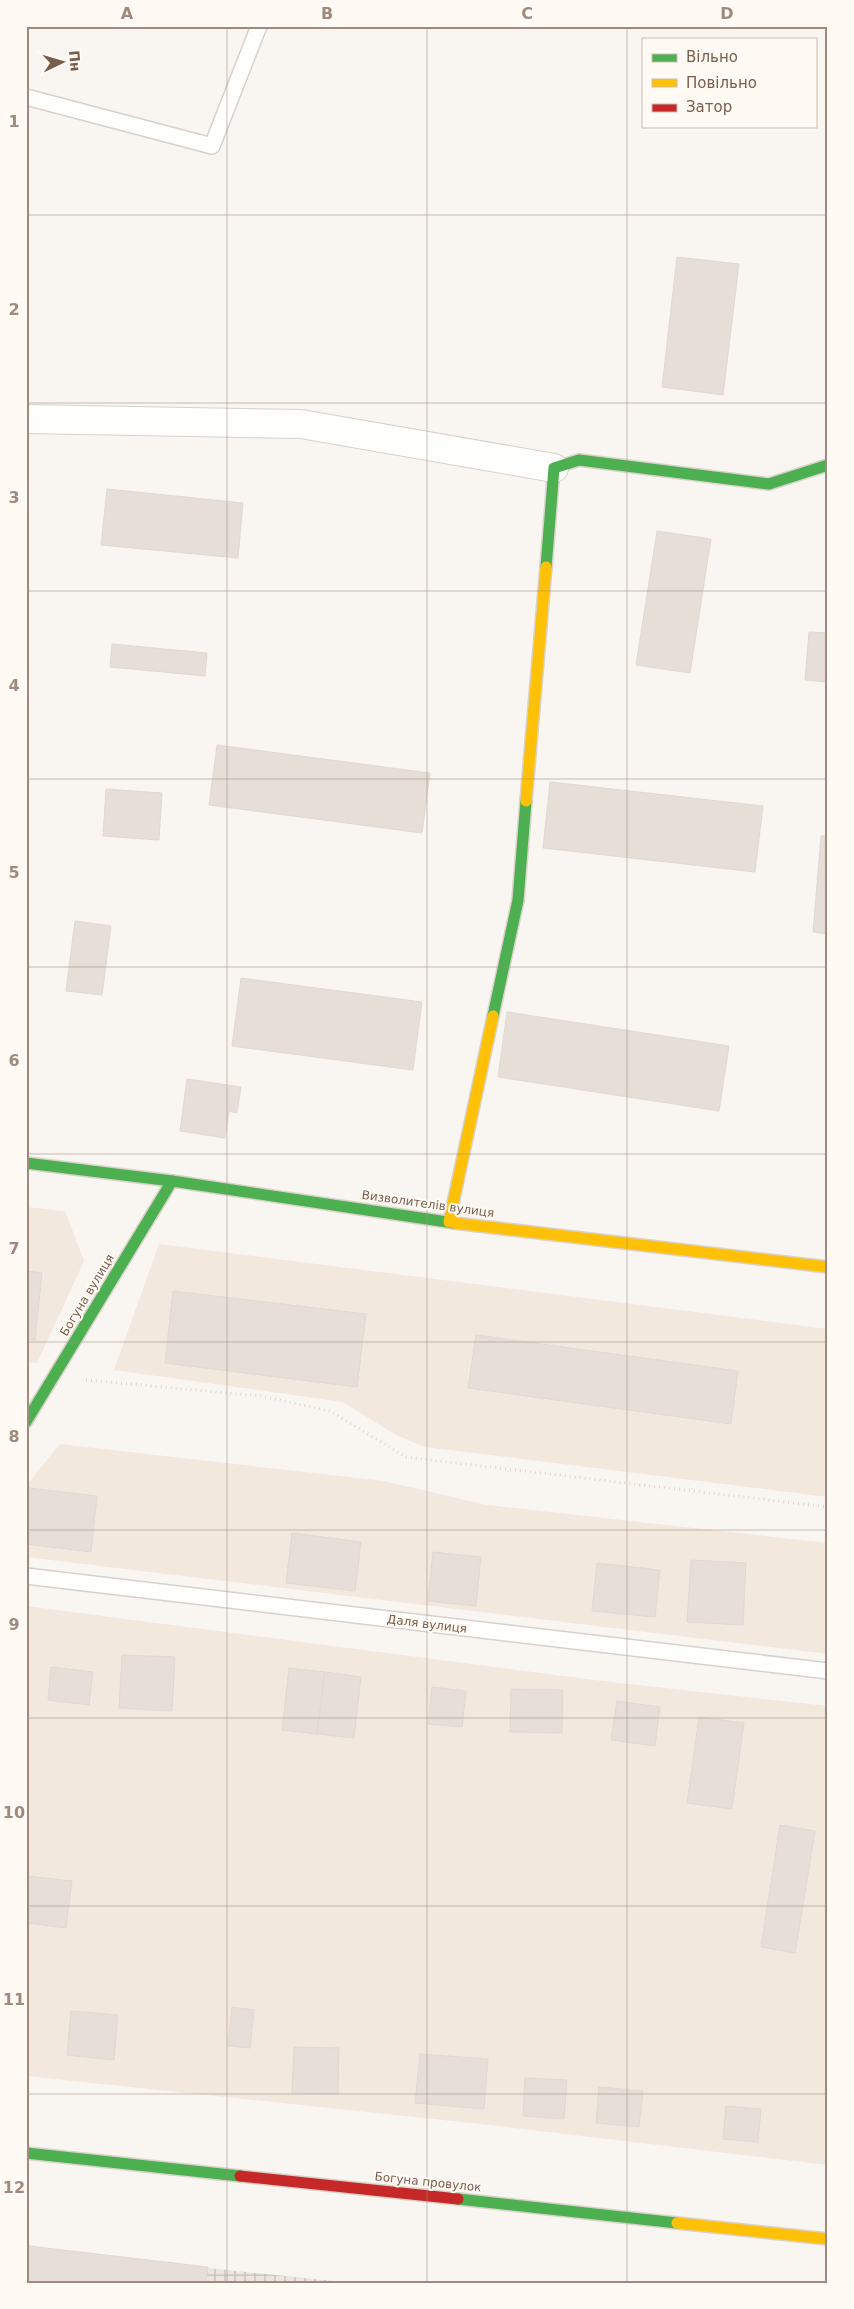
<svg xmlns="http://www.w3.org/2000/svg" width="854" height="2309" font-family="'DejaVu Sans',sans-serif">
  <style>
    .residential { fill: #f2e8de }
    .industrial { fill: url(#industrial-grid) }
    .building { fill: #e6ded7; stroke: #e2d8d2 }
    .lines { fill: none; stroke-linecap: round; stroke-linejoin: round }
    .lane-casing { stroke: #d7d1cb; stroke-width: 18 }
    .street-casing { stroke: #d7d1cb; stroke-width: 30 }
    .fast-casing { stroke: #d9d2cb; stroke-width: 14 }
    .slow-casing { stroke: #d9d2cb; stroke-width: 14 }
    .jam-casing { stroke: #d9d2cb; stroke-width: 14 }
    .path { stroke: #dcd5d0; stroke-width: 3; stroke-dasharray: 1 4; stroke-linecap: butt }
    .lane { stroke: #fefefd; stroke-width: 15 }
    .street { stroke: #fefefd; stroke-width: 28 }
    .fast { stroke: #4caf50; stroke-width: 11 }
    .slow { stroke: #ffc107; stroke-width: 11 }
    .jam { stroke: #c62828; stroke-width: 11 }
    .grid { fill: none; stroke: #9f8a7d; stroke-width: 1; stroke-opacity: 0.55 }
    .labels { text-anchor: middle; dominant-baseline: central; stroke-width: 4; stroke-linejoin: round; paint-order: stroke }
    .street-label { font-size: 12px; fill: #7a5c4d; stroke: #fffaf3 }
    .neatline { fill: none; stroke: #9f8a7d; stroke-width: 2 }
    .grid-label { font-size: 16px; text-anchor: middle; font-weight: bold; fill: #9f8a7d }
  </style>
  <defs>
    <pattern id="industrial-grid" width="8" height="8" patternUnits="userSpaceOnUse" patternTransform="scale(1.25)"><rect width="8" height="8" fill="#ede5e0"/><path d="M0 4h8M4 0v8" fill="none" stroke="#c5bdb8"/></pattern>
  </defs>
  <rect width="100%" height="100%" fill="#f9f5f0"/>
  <g class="residential">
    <polygon points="26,1207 65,1211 84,1261 37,1363 26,1362"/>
    <polygon points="159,1244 828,1329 828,1497 425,1447 396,1435 343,1402 114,1370"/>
    <polygon points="60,1444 384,1481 487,1505 828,1543 828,1654 26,1557 26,1486"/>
    <polygon points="26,1606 594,1680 828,1706 828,2165 490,2125 26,2076"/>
  </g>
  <polygon class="industrial" points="26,2249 353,2283 26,2283"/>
  <g class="building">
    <polygon points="677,257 739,264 723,395 662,387"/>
    <polygon points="107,489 243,503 238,558 101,545"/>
    <polygon points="657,531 711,539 690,673 636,665"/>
    <polygon points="809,632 828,633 828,682 805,680"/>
    <polygon points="112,644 207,653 205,676 110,667"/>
    <polygon points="217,745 430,773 422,833 209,805"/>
    <polygon points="550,782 763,806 755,872 543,848"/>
    <polygon points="106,789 162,793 159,840 103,836"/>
    <polygon points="821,836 828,836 828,934 813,932"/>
    <polygon points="75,921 111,926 102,995 66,991"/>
    <polygon points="241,978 422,1002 413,1070 232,1046"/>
    <polygon points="507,1012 729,1046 719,1111 498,1077"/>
    <polygon points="187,1079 241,1087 237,1113 229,1111 225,1138 180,1131"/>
    <polygon points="26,1271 42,1273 35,1340 26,1339"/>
    <polygon points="173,1291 366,1314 357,1387 165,1363"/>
    <polygon points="476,1335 738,1371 731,1424 468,1388"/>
    <polygon points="29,1488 97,1496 91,1552 26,1544"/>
    <polygon points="292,1533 361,1542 355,1591 286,1583"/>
    <polygon points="433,1552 481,1557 476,1606 428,1601"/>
    <polygon points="691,1560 746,1563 743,1625 687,1622"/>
    <polygon points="597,1563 660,1570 655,1617 592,1611"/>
    <polygon points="122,1655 175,1657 172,1711 119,1708"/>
    <polygon points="51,1667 93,1672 89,1705 48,1700"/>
    <polygon points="289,1668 325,1672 317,1734 282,1730"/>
    <polygon points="325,1672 361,1677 354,1738 317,1734"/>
    <polygon points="432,1687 466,1691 462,1727 428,1724"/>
    <polygon points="511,1689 563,1690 562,1733 510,1732"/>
    <polygon points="617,1701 660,1707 655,1746 611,1740"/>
    <polygon points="699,1717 744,1723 732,1809 687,1803"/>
    <polygon points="780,1825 815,1831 795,1953 761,1947"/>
    <polygon points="26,1876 72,1881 66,1928 26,1923"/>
    <polygon points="232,2007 254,2010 250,2048 228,2046"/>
    <polygon points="71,2011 118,2015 114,2060 67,2055"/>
    <polygon points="294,2047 339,2048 338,2094 292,2093"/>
    <polygon points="420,2054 488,2059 484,2109 415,2103"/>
    <polygon points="525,2078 567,2080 564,2119 523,2116"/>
    <polygon points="599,2087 643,2091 639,2127 596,2123"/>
    <polygon points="726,2106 761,2109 758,2142 723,2139"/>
    <polygon points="29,2246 208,2267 206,2283 26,2283"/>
  </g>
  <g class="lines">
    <defs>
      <g id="lane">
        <polyline points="26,97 212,146 259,26"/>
        <polyline points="26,1576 828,1671"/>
      </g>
      <polyline id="street" points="26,419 301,424 554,468"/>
      <g id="fast">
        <polyline points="546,567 554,468 579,460 769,484 828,465"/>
        <polyline points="493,1016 518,900 526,801"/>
        <polyline points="26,1163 172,1181 454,1223"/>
        <polyline points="26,1422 172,1181"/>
        <polyline points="26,2153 240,2176"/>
        <polyline points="458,2199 677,2223"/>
      </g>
      <g id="slow">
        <polyline points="526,801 546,567"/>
        <polyline points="449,1222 493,1016"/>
        <polyline points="454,1223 828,1267"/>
        <polyline points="677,2223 828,2239"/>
      </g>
      <polyline id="jam" points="240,2176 458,2199"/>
    </defs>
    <use href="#lane" class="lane-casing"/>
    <use href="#street" class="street-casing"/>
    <use href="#fast" class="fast-casing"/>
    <use href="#slow" class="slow-casing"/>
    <use href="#jam" class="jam-casing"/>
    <polyline class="path" points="86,1380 261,1396 330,1411 406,1457 828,1507"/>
    <use href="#lane" class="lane"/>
    <use href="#street" class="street"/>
    <use href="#fast" class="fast"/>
    <use href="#slow" class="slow"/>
    <use href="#jam" class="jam"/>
  </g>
  <path class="grid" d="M227,26V2283M427,26V2283M627,26V2283M26,215H828M26,403H828M26,591H828M26,779H828M26,967H828M26,1154H828M26,1342H828M26,1530H828M26,1718H828M26,1906H828M26,2094H828"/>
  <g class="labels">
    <g class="street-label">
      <text transform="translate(428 1204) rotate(8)">Визволителів вулиця</text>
      <text transform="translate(87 1295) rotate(-59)">Богуна вулиця</text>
      <text transform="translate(427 1624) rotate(7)">Даля вулиця</text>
      <text transform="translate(428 2182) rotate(6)">Богуна провулок</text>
    </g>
  </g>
  <rect width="854" height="2309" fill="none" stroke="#fffaf3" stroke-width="55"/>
  <rect x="642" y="38" width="175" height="90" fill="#fffaf3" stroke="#cabbb1"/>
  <rect x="652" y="54" width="25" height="8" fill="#4caf50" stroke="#cabbb1"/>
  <text x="686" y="62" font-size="15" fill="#7a5c4d">Вільно</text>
  <rect x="652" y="79" width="25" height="8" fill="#ffc107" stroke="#cabbb1"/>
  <text x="686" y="88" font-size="15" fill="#7a5c4d">Повільно</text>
  <rect x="652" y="104" width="25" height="8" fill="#c62828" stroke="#cabbb1"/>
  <text x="686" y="112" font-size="15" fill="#7a5c4d">Затор</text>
  <g transform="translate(62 62) rotate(85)" stroke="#fffaf3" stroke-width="4" paint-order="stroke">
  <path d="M0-4L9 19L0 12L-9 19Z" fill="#7a5c4d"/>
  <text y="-8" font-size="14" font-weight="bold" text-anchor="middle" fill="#7a5c4d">Пн</text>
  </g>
  <rect x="28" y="28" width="798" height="2254" class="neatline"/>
  <g class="grid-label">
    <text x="127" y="19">A</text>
    <text x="327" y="19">B</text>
    <text x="527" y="19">C</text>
    <text x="727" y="19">D</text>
    <text x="14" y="127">1</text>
    <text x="14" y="315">2</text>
    <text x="14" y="503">3</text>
    <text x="14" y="691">4</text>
    <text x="14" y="878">5</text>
    <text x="14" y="1066">6</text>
    <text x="14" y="1254">7</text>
    <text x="14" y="1442">8</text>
    <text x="14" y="1630">9</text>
    <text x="14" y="1818">10</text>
    <text x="14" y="2005">11</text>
    <text x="14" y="2193">12</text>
  </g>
</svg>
